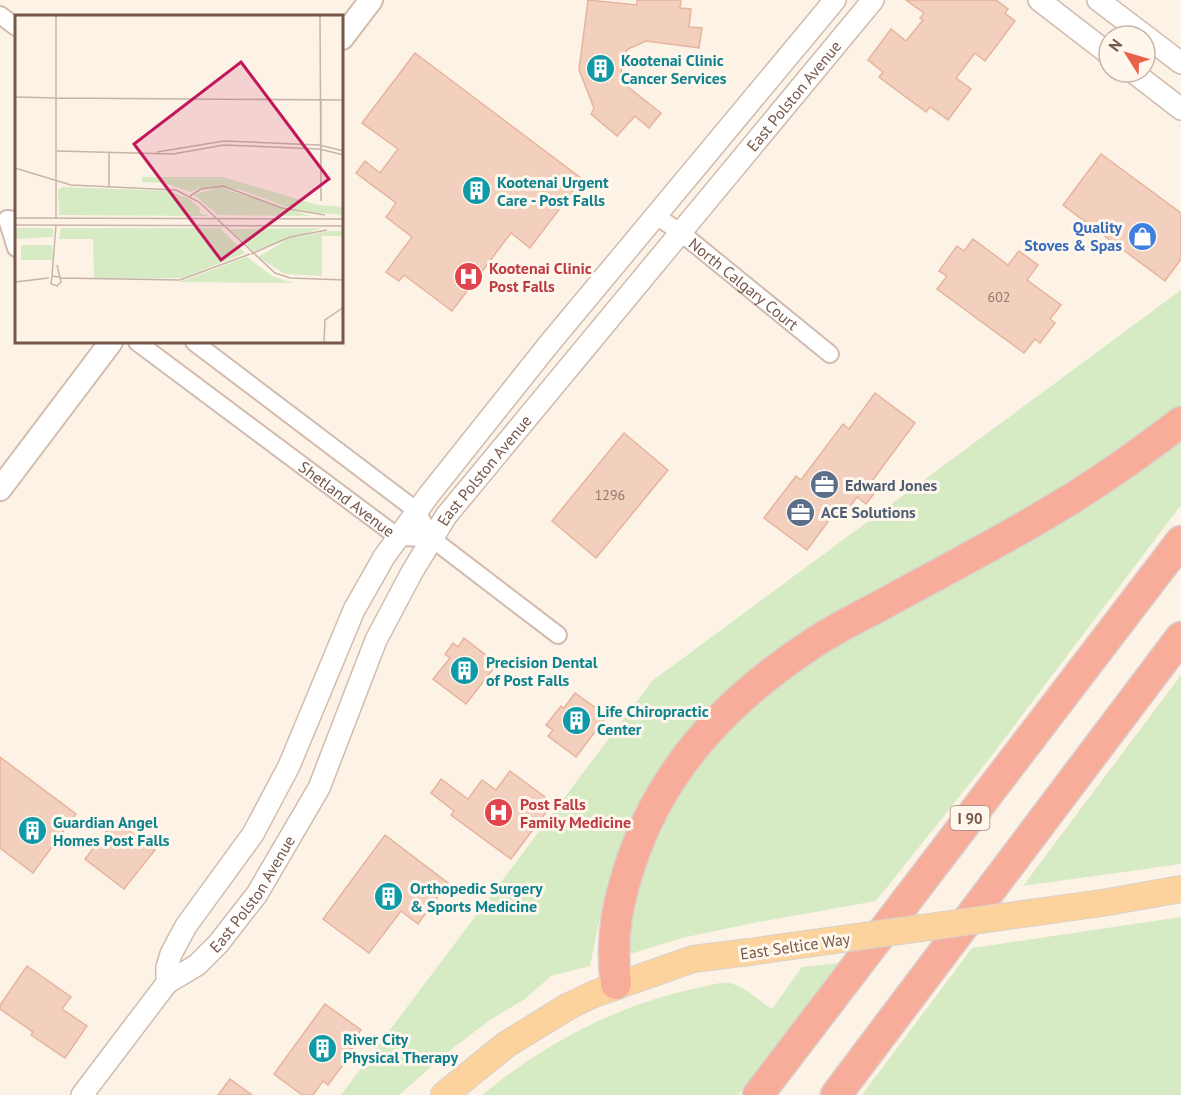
<svg xmlns="http://www.w3.org/2000/svg" width="1181" height="1095" font-family="'PT Sans',sans-serif">
  <style>
    .green { fill: #d6ebc3 }
    .building { fill: #f3cfbd; stroke: #e6b49d; stroke-width: 1.5 }
    .lines { fill: none; stroke-linecap: round; stroke-linejoin: round }
    .minor-casing { stroke: #d1bbae; stroke-width: 20 }
    .tertiary-casing { stroke: #d1bbae; stroke-width: 24 }
    .secondary-casing { stroke: #d4bbab; stroke-width: 26 }
    .primary-casing { stroke: #d9d0cc; stroke-width: 28 }
    .motorway-casing { stroke: #d9d0cc; stroke-width: 33 }
    .minor { stroke: #fff; stroke-width: 16 }
    .tertiary { stroke: #fff; stroke-width: 21 }
    .secondary { stroke: #fff; stroke-width: 22 }
    .primary { stroke: #fcd39d; stroke-width: 26 }
    .motorway { stroke: #f8ad9b; stroke-width: 30 }
    .primary-bridge-casing { stroke: #d9d0cc; stroke-width: 28; stroke-linecap: butt }
    .primary-bridge { stroke: #fcd39d; stroke-width: 26 }
    .labels { text-anchor: middle; dominant-baseline: central; stroke-width: 6; stroke-linejoin: round; paint-order: stroke }
    .number-label { font-size: 14px; fill: #967567 }
    .shield { fill: #fff6ec; stroke: #a0877b; stroke-width: 1.5 }
    .shield-label { font-size: 15px; font-weight: bold; fill: #77574a }
    .culture-label { font-size: 16px; font-weight: bold; fill: #0d838f; stroke: #fff6ec; text-anchor: start }
    .street-label { font-size: 16px; fill: #77574a; stroke: #fff6ec }
    .shop-label { font-size: 16px; font-weight: bold; fill: #366cbe; stroke: #fff6ec; text-anchor: end }
    .health-label { font-size: 16px; font-weight: bold; fill: #be3a42; stroke: #fff6ec; text-anchor: start }
    .service-label { font-size: 16px; font-weight: bold; fill: #4e5e75; stroke: #fff6ec; text-anchor: start }
    .inset-road { fill: none; stroke: #c7b4a8; stroke-width: 1.5 }
    .view { fill: #c2185b; fill-opacity: 0.15; stroke: #c2185b; stroke-width: 3 }
    .inset-edge { fill: none; stroke: #77574a; stroke-width: 3 }
  </style>
  <rect width="100%" height="100%" fill="#fdf2e6"/>
  <g class="green">
    <polygon points="1181,290 1181,408 1093,473 801,639 629,832 607,883 590,966 551,976 525,999 490,1020 448,1052 399,1095 341,1095 652,681"/>
    <polygon points="1181,436 1181,505 986,763 876,901 753,923 682,938 630,954 627,951 623,908 666,809 728,727 802,665"/>
    <polygon points="1181,675 1181,864 1023,886"/>
    <polygon points="1181,917 1181,1095 862,1095 972,948"/>
    <path d="M839,963L738,1095H482C544,1044 618,1004 698,988C707,986 720,982 729,983C745,986 759,1001 772,1009L802,967Z"/>
  </g>
  <g class="building">
    <polygon points="588,0 637,5 637,0 681,0 680,8 691,9 689,27 702,28 699,48 646,41 628,49 622,57 621,78 628,87 661,113 649,128 635,116 617,136 591,114 594,108 579,70"/>
    <polygon points="906,0 996,0 1008,9 1005,13 1015,21 985,61 975,53 956,78 971,89 948,120 930,107 926,112 879,77 883,72 868,60 891,29 906,41 923,20 920,18 924,13"/>
    <polygon points="415,53 582,179 530,248 511,233 452,311 404,275 399,281 386,272 412,237 386,217 396,203 356,173 365,161 380,173 398,149 362,123"/>
    <polygon points="1101,154 1181,213 1181,259 1165,281 1063,205"/>
    <polygon points="973,239 1008,265 1019,251 1038,265 1027,280 1061,305 1050,319 1055,323 1040,343 1035,339 1024,353 937,289 947,276 939,271 957,246 964,251"/>
    <polygon points="875,393 915,423 872,481 879,487 866,504 857,497 842,517 835,512 807,550 764,518 796,476 801,480 843,424 849,429"/>
    <polygon points="624,433 668,470 596,558 552,521"/>
    <polygon points="464,638 497,664 466,704 433,679 450,658 445,654 453,643 458,647"/>
    <polygon points="575,693 607,716 576,757 548,736 553,730 546,725 561,706 564,708"/>
    <polygon points="0,757 76,814 33,873 0,848"/>
    <polygon points="510,771 553,803 511,859 451,815 454,811 431,793 441,779 468,799 482,780 496,790"/>
    <polygon points="115,820 155,850 124,889 85,859"/>
    <polygon points="385,835 448,883 418,924 401,911 369,953 323,919"/>
    <polygon points="27,966 71,997 62,1009 87,1026 65,1058 31,1035 33,1032 0,1009 0,1005"/>
    <polygon points="325,1004 361,1030 349,1047 354,1050 328,1085 323,1081 313,1095 302,1095 274,1074"/>
    <polygon points="230,1079 252,1095 218,1095"/>
  </g>
  <g class="lines">
    <defs>
      <g id="minor">
        <polyline points="0,15 16,27"/>
        <path id="s1" d="M656,216L680,232L830,354"/>
        <polyline points="16,220 7,219 16,248"/>
        <path id="s2" d="M137,342L398,537L431,538"/>
        <polyline points="194,342 417,511 431,538 558,635"/>
      </g>
      <g id="tertiary">
        <polyline points="1039,0 1109,54"/>
        <polyline points="1098,0 1181,63"/>
        <polyline points="1133,72 1181,109"/>
        <polyline points="167,983 167,967 171,954 186,926 253,834 289,766 354,610 384,557 428,496 549,344 835,0"/>
        <path id="s3" d="M82,1095L167,983L197,965L218,944L257,894L319,788L376,640L412,572L446,516L873,0"/>
      </g>
      <g id="secondary">
        <polyline points="342,38 371,0"/>
        <polyline points="0,489 111,342"/>
      </g>
      <g id="primary">
        <polyline points="1102,903 1181,889"/>
        <polyline points="444,1095 507,1044 569,1006 594,994 693,959 749,952"/>
      </g>
      <g id="motorway">
        <path d="M616,984C610,935 618,898 635,851C668,760 735,694 815,642C838,627 863,615 887,602C940,573 994,545 1046,514C1093,487 1138,455 1181,422"/>
        <polyline points="758,1095 1181,541"/>
        <polyline points="836,1095 1181,637"/>
      </g>
    </defs>
    <use href="#minor" class="minor-casing"/>
    <use href="#tertiary" class="tertiary-casing"/>
    <use href="#secondary" class="secondary-casing"/>
    <use href="#primary" class="primary-casing"/>
    <use href="#motorway" class="motorway-casing"/>
    <use href="#minor" class="minor"/>
    <use href="#tertiary" class="tertiary"/>
    <use href="#secondary" class="secondary"/>
    <use href="#primary" class="primary"/>
    <use href="#motorway" class="motorway"/>
    <defs>
      <polyline id="primary-bridge" points="749,952 1102,903"/>
    </defs>
    <use href="#primary-bridge" class="primary-bridge-casing"/>
    <use href="#primary-bridge" class="primary-bridge"/>
  </g>
  <defs>
    <symbol id="building-disc" viewBox="-11 -11 22 22"><circle r="9.5" fill="#0f9aa8" stroke="#fff6ec"/><path d="M-4-6H4V6H1V3H-1V6H-4ZM-2.5-4.3h1.7v1.8h-1.7ZM.8-4.3h1.7v1.8H.8ZM-2.5-1h1.7V.8h-1.7ZM.8-1h1.7V.8H.8Z" fill="#fff"/></symbol>
    <symbol id="shop-disc" viewBox="-11 -11 22 22"><circle r="9.5" fill="#3f7fe0" stroke="#fff6ec"/><path d="M-5-2.5h2.3a2.7 3.5 0 0 1 5.4 0H5L5.5 6h-11ZM-1.5-2.5h3a1.5 2.3 0 0 0-3 0Z" fill="#fff"/></symbol>
    <symbol id="hospital-disc" viewBox="-11 -11 22 22"><circle r="9.5" fill="#e0444e" stroke="#fff6ec"/><path d="M-5-5h3v3.5h4V-5h3V5h-3V1.5h-4V5h-3Z" fill="#fff"/></symbol>
    <symbol id="office-disc" viewBox="-11 -11 22 22"><circle r="9.5" fill="#5c6f8a" stroke="#fff6ec"/><path d="M-6-3h4V-5.5h4V-3h4V5H-6ZM-1-4.5V-3h2v-1.5ZM-6 0V1H6V0Z" fill="#fff"/></symbol>
  </defs>
  <g fill-rule="evenodd">
    <use href="#building-disc" x="584" y="52" width="33" height="33"/>
    <use href="#building-disc" x="460" y="174" width="33" height="33"/>
    <use href="#shop-disc" x="1126" y="220" width="33" height="33"/>
    <use href="#hospital-disc" x="452" y="260" width="33" height="33"/>
    <use href="#office-disc" x="808" y="468" width="33" height="33"/>
    <use href="#office-disc" x="784" y="496" width="33" height="33"/>
    <use href="#building-disc" x="448" y="654" width="33" height="33"/>
    <use href="#building-disc" x="560" y="704" width="33" height="33"/>
    <use href="#hospital-disc" x="482" y="796" width="33" height="33"/>
    <use href="#building-disc" x="16" y="814" width="33" height="33"/>
    <use href="#building-disc" x="372" y="880" width="33" height="33"/>
    <use href="#building-disc" x="306" y="1032" width="33" height="33"/>
  </g>
  <g class="labels">
    <g class="number-label">
      <text x="999" y="297">602</text>
      <text x="610" y="495">1296</text>
    </g>
    <rect class="shield" x="950.5" y="806" width="39" height="24" rx="4.5"/>
    <g class="shield-label">
      <text x="970" y="818">I 90</text>
    </g>
    <g class="culture-label">
      <text x="621" y="60">Kootenai Clinic<tspan x="621" dy="18">Cancer Services</tspan></text>
      <text x="497" y="182">Kootenai Urgent<tspan x="497" dy="18">Care - Post Falls</tspan></text>
      <text x="486" y="662">Precision Dental<tspan x="486" dy="18">of Post Falls</tspan></text>
      <text x="597" y="711">Life Chiropractic<tspan x="597" dy="18">Center</tspan></text>
      <text x="53" y="822">Guardian Angel<tspan x="53" dy="18">Homes Post Falls</tspan></text>
      <text x="410" y="888">Orthopedic Surgery<tspan x="410" dy="18">&amp; Sports Medicine</tspan></text>
      <text x="343" y="1039">River City<tspan x="343" dy="18">Physical Therapy</tspan></text>
    </g>
    <g class="street-label">
      <text stroke="none"><textPath href="#s3" startOffset="1238">East Polston Avenue</textPath></text>
      <text stroke="none"><textPath href="#s1" startOffset="111">North Calgary Court</textPath></text>
      <text stroke="none"><textPath href="#s3" startOffset="752">East Polston Avenue</textPath></text>
      <text stroke="none"><textPath href="#s2" startOffset="262">Shetland Avenue</textPath></text>
      <text stroke="none"><textPath href="#s3" startOffset="266">East Polston Avenue</textPath></text>
      <text transform="translate(795 946) rotate(-8)">East Seltice Way</text>
    </g>
    <g class="shop-label">
      <text x="1122" y="227">Quality<tspan x="1122" dy="18">Stoves &amp; Spas</tspan></text>
    </g>
    <g class="health-label">
      <text x="489" y="268">Kootenai Clinic<tspan x="489" dy="18">Post Falls</tspan></text>
      <text x="520" y="804">Post Falls<tspan x="520" dy="18">Family Medicine</tspan></text>
    </g>
    <g class="service-label">
      <text x="845" y="485">Edward Jones</text>
      <text x="821" y="512">ACE Solutions</text>
    </g>
  </g>
  <g transform="translate(15 15)">
    <rect width="328" height="328" fill="#fdf2e6"/>
    <path d="M127,162H208L303,190L328,192V200L283,196L223,174L185,173L175,177L150,168L127,167ZM47,172L155,176L174,184L184,192L185,198L194,201L44,200L43,175ZM203,172L296,201L203,200L179,180ZM0,213H38V222L0,224ZM46,213H205L230,238L168,263L79,264L78,224H44ZM307,213L238,236L215,214ZM315,216H328V221H307V261L270,259L243,242L275,223ZM6,230H37L38,245H6ZM232,242L257,261L278,268L164,267Z" fill="#d6ebc3"/>
    <path class="inset-road" d="M305,0L306,186M0,82L41,83M41,83L329,85M306,85V186M42,136L158,139L209,130L304,134L329,140M94,137V171M142,137L209,126L304,130L329,136M0,153L56,170L161,175L184,187L260,258L275,263L329,265M41,166V0M175,181L186,174L208,171L267,193L310,200M0,203L329,204M41,203V166M0,210L329,211M236,239L275,222L312,215M42,250L46,267L42,271L36,269L37,261L44,262M37,261L41,210M45,263L165,265L235,239M0,267L34,263M309,328L310,305L329,292"/>
    <path class="view" d="M226,47L314,164L206,245L119,129Z"/>
    <rect width="328" height="328" class="inset-edge"/>
  </g>
  <g transform="translate(1127 54) rotate(307)"><circle r="28" fill="#fff6ec" stroke="#c9b6ab" stroke-width="1.5"/>
  <path d="M0-4.5L10 22L0 15L-10 22Z" fill="#e96248"/>
  <text y="-9" font-size="16" font-weight="bold" text-anchor="middle" fill="#77574a">N</text>
  </g>
</svg>
